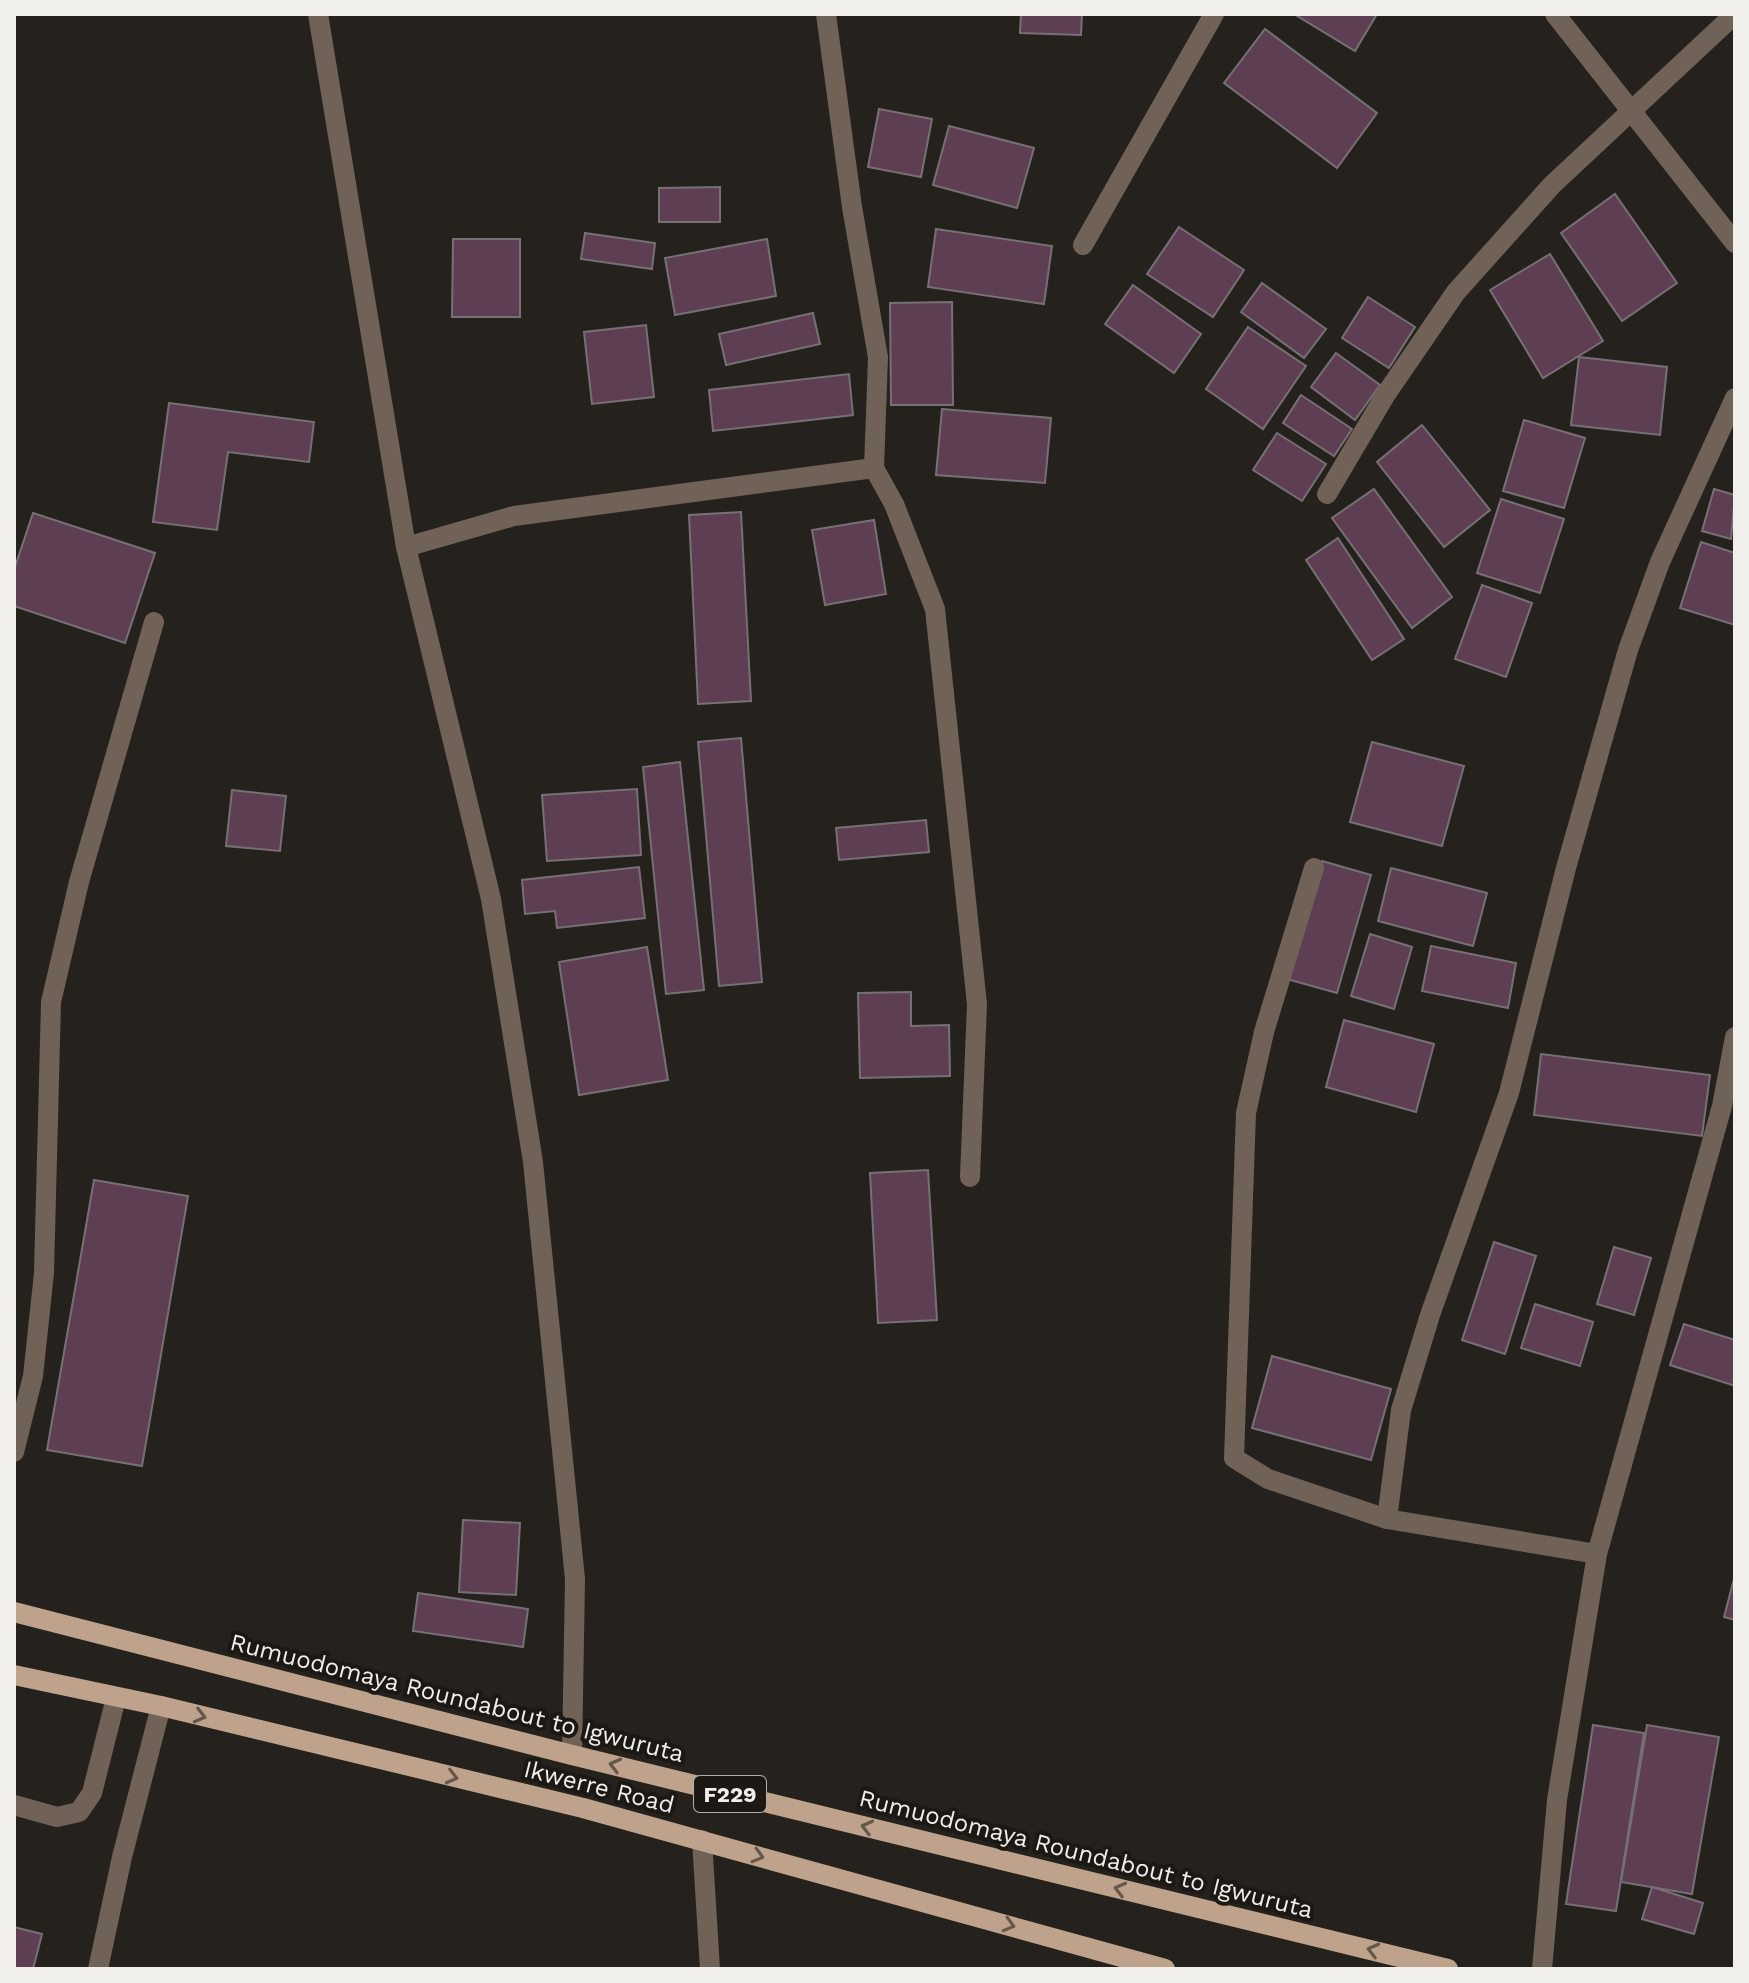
<svg xmlns="http://www.w3.org/2000/svg" width="1749" height="1983" font-family="'Work Sans',sans-serif">
  <style>
    .building { fill: #5e3e53; stroke: #767074; stroke-width: 2 }
    .lines { fill: none; stroke-linecap: round; stroke-linejoin: round }
    .service { stroke: #706257; stroke-width: 20 }
    .minor { stroke: #706257; stroke-width: 20 }
    .primary { stroke: #bfa28b; stroke-width: 20 }
    .oneway { stroke: #65574a }
    .labels { text-anchor: middle; dominant-baseline: central; stroke-width: 8; stroke-linejoin: round; paint-order: stroke }
    .shield { fill: #1c1914; stroke: #b1afab; stroke-width: 2 }
    .shield-label { font-size: 22px; font-weight: bold; fill: #f1efec }
    .street-label { font-size: 24px; fill: #f1efec; stroke: #1c1914 }
  </style>
  <rect width="100%" height="100%" fill="#25221d"/>
  <g class="building">
    <polygon points="1021,14 1082,14 1081,35 1020,33"/>
    <polygon points="1294,14 1377,14 1355,51"/>
    <polygon points="1265,29 1377,113 1337,168 1224,83"/>
    <polygon points="879,109 932,119 921,177 868,167"/>
    <polygon points="949,126 1034,148 1017,208 933,185"/>
    <polygon points="720,187 720,222 659,222 659,188"/>
    <polygon points="1615,194 1677,283 1622,321 1561,233"/>
    <polygon points="1179,227 1244,270 1213,317 1147,274"/>
    <polygon points="936,229 1052,246 1044,304 928,287"/>
    <polygon points="585,233 655,243 652,269 581,259"/>
    <polygon points="453,239 520,239 520,317 452,317"/>
    <polygon points="767,239 776,296 675,315 665,258"/>
    <polygon points="1550,254 1603,341 1543,378 1490,290"/>
    <polygon points="1262,283 1326,329 1304,358 1241,312"/>
    <polygon points="1133,285 1201,334 1174,373 1105,324"/>
    <polygon points="1368,297 1415,327 1389,368 1342,338"/>
    <polygon points="952,302 953,405 891,405 890,303"/>
    <polygon points="813,313 820,344 726,365 719,334"/>
    <polygon points="646,325 654,397 592,404 584,332"/>
    <polygon points="1248,327 1306,366 1263,429 1206,389"/>
    <polygon points="1336,353 1380,385 1355,420 1311,387"/>
    <polygon points="1579,357 1667,367 1660,435 1571,425"/>
    <polygon points="849,374 853,415 713,431 709,390"/>
    <polygon points="1301,395 1352,429 1334,456 1283,423"/>
    <polygon points="169,403 314,422 309,462 228,452 217,530 153,522"/>
    <polygon points="942,409 1051,418 1045,483 936,475"/>
    <polygon points="1524,420 1585,438 1564,508 1503,491"/>
    <polygon points="1422,425 1490,510 1444,547 1377,462"/>
    <polygon points="1277,433 1326,464 1302,501 1253,470"/>
    <polygon points="1374,489 1452,597 1412,628 1332,518"/>
    <polygon points="1714,489 1735,495 1731,539 1702,531"/>
    <polygon points="1501,499 1564,519 1540,593 1477,573"/>
    <polygon points="741,512 751,701 698,704 689,515"/>
    <polygon points="33,513 155,553 125,643 14,606 14,570"/>
    <polygon points="874,520 886,594 825,605 812,530"/>
    <polygon points="1338,538 1404,639 1372,660 1306,560"/>
    <polygon points="1701,542 1735,553 1735,625 1680,608"/>
    <polygon points="1482,585 1532,603 1506,677 1455,659"/>
    <polygon points="741,738 762,982 719,986 698,742"/>
    <polygon points="1372,742 1464,766 1442,846 1350,822"/>
    <polygon points="680,762 704,990 666,994 643,767"/>
    <polygon points="637,789 641,855 547,861 542,795"/>
    <polygon points="232,790 286,796 280,851 226,846"/>
    <polygon points="926,820 929,852 839,860 836,828"/>
    <polygon points="1322,861 1371,875 1337,993 1287,979"/>
    <polygon points="639,867 645,918 557,928 555,911 525,914 522,880"/>
    <polygon points="1391,868 1487,893 1473,946 1378,921"/>
    <polygon points="1370,934 1412,947 1394,1009 1351,996"/>
    <polygon points="1431,946 1516,963 1508,1008 1422,991"/>
    <polygon points="647,947 668,1080 579,1095 559,962"/>
    <polygon points="911,992 911,1026 949,1025 950,1076 860,1078 858,993"/>
    <polygon points="1344,1020 1434,1044 1416,1112 1326,1087"/>
    <polygon points="1541,1054 1710,1075 1702,1136 1534,1115"/>
    <polygon points="928,1170 937,1320 878,1323 870,1173"/>
    <polygon points="94,1180 188,1196 142,1466 47,1450"/>
    <polygon points="1494,1242 1536,1256 1505,1354 1462,1340"/>
    <polygon points="1614,1247 1651,1258 1634,1315 1597,1304"/>
    <polygon points="1535,1304 1593,1322 1580,1366 1521,1348"/>
    <polygon points="1684,1324 1735,1340 1735,1386 1670,1365"/>
    <polygon points="1272,1356 1391,1389 1371,1460 1252,1428"/>
    <polygon points="463,1520 520,1523 516,1595 459,1592"/>
    <polygon points="1735,1575 1735,1620 1724,1617"/>
    <polygon points="418,1593 528,1609 523,1647 413,1631"/>
    <polygon points="1593,1725 1644,1733 1616,1911 1566,1904"/>
    <polygon points="1647,1725 1719,1737 1692,1894 1621,1882"/>
    <polygon points="1652,1887 1703,1903 1694,1934 1642,1919"/>
    <polygon points="14,1927 42,1934 33,1969 14,1969"/>
  </g>
  <g class="lines">
    <polyline class="service" points="14,1805 57,1817 79,1812 92,1793 116,1698"/>
    <g class="minor">
      <polyline points="318,14 406,547 491,899 533,1162 575,1579 572,1755"/>
      <polyline points="826,14 852,207 878,357 874,468 894,504 935,609 977,1004 970,1177"/>
      <polyline points="1555,14 1735,243"/>
      <polyline points="1083,245 1214,14"/>
      <polyline points="1327,494 1386,394 1456,292 1552,185 1735,14"/>
      <polyline points="406,547 514,516 874,468"/>
      <polyline points="1314,868 1264,1032 1246,1113 1234,1458 1268,1479 1387,1519 1597,1554"/>
      <polyline points="14,1452 33,1376 44,1273 51,1002 79,882 154,622"/>
      <polyline points="1387,1519 1401,1410 1430,1315 1509,1093 1566,868 1628,650 1660,562 1735,398"/>
      <polyline points="702,1840 710,1969"/>
      <polyline points="98,1969 122,1857 161,1706"/>
      <polyline points="1542,1969 1557,1800 1597,1554 1722,1106 1735,1037"/>
    </g>
    <g class="primary">
      <polyline points="14,1612 572,1755 1448,1969"/>
      <polyline points="14,1675 161,1706 583,1808 1165,1969"/>
    </g>
  </g>
  <defs><path id="oneway-chevron" d="M-2-3.5L2.5 0L-2 3.5" fill="none" stroke-width="1.6" stroke-linecap="round" stroke-linejoin="round" transform="scale(2)"/></defs>
  <g class="oneway">
    <use href="#oneway-chevron" transform="translate(200 1716) rotate(14)"/>
    <use href="#oneway-chevron" transform="translate(615 1765) rotate(-166)"/>
    <use href="#oneway-chevron" transform="translate(452 1777) rotate(14)"/>
    <use href="#oneway-chevron" transform="translate(867 1827) rotate(-166)"/>
    <use href="#oneway-chevron" transform="translate(758 1856) rotate(16)"/>
    <use href="#oneway-chevron" transform="translate(1120 1889) rotate(-166)"/>
    <use href="#oneway-chevron" transform="translate(1009 1925) rotate(16)"/>
    <use href="#oneway-chevron" transform="translate(1373 1950) rotate(-166)"/>
  </g>
  <g class="labels">
    <rect class="shield" x="694" y="1776" width="72" height="36" rx="6"/>
    <g class="shield-label">
      <text x="730" y="1794">F229</text>
    </g>
    <g class="street-label">
      <text transform="translate(457 1698) rotate(14)">Rumuodomaya Roundabout to Igwuruta</text>
      <text transform="translate(599 1787) rotate(14)">Ikwerre Road</text>
      <text transform="translate(1086 1854) rotate(14)">Rumuodomaya Roundabout to Igwuruta</text>
    </g>
  </g>
  <rect width="1749" height="1983" fill="none" stroke="#f1efec" stroke-width="32"/>
</svg>
